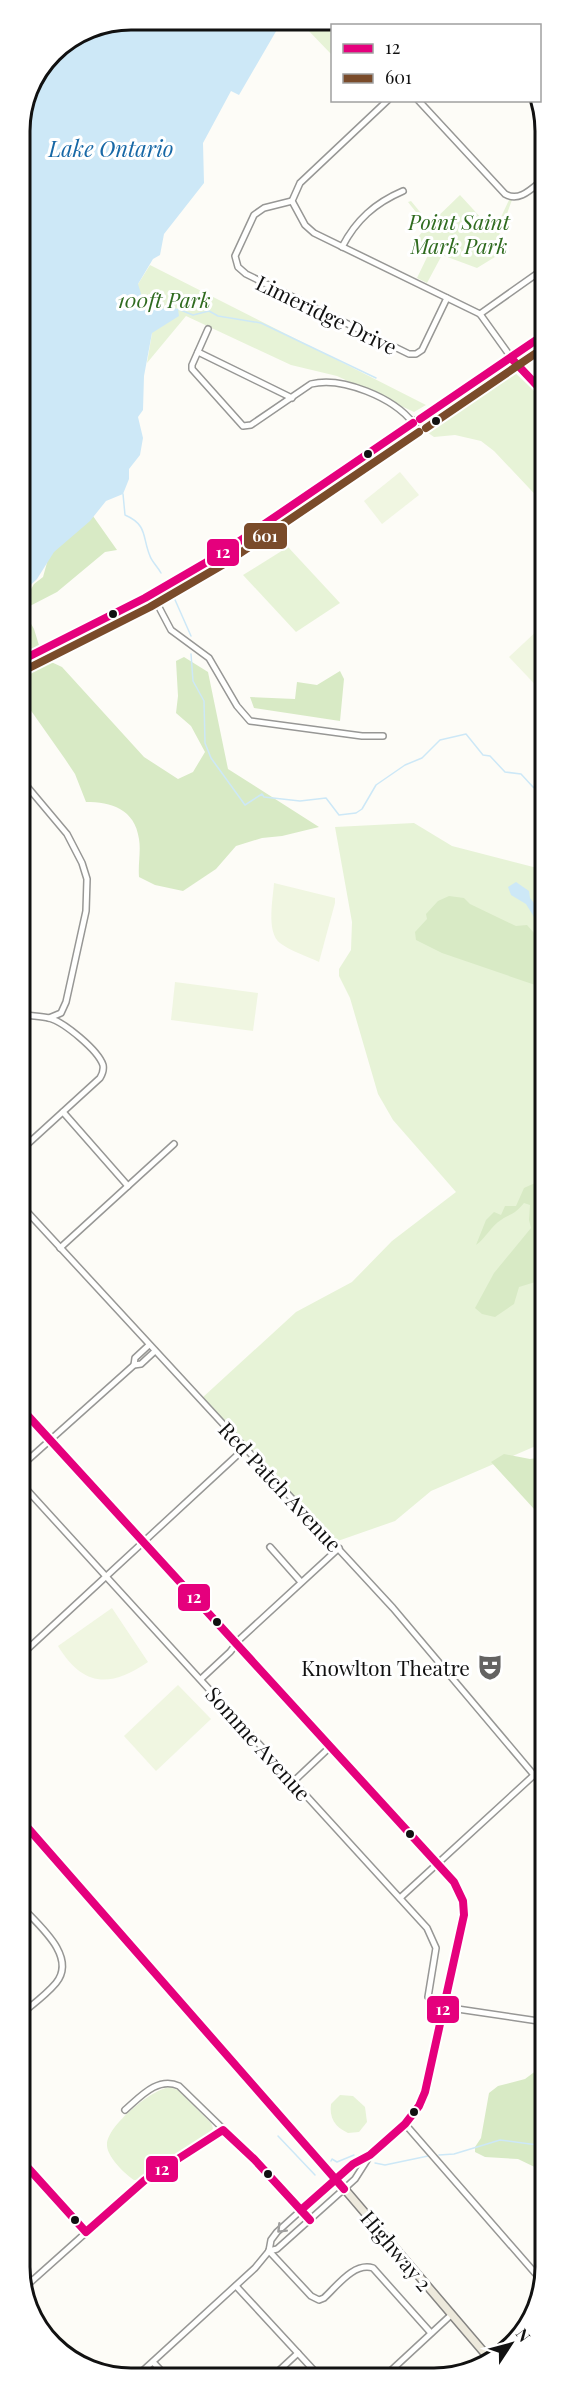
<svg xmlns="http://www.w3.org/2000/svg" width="565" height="2398" font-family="'Playfair Display',serif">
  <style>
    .green { fill: #e7f3d7 }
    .forest { fill: #d8eac5 }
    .pitch { fill: #f0f6e1 }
    .water { fill: #cde8f7 }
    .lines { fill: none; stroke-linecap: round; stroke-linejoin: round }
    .stream { stroke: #cde8f7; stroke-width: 1.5 }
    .minor-casing { stroke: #979795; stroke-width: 8 }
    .major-casing { stroke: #858482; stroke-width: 10 }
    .minor { stroke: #fffffe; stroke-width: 5 }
    .major { stroke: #ede9dc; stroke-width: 7 }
    .bus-1-casing { stroke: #fff; stroke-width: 12 }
    .bus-2-casing { stroke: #fff; stroke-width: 12 }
    .bus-1 { stroke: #e5007d; stroke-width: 8 }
    .bus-2 { stroke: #7a4b2a; stroke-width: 8 }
    .oneway { stroke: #a0a09f }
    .bus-dot { fill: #111; stroke: #fff; stroke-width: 2 }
    .labels { text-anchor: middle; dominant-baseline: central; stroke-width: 6; stroke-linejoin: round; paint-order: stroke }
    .park-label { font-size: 21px; font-style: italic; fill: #2f6b1f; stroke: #fff }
    .street-label { font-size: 21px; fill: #111; stroke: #fff }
    .poi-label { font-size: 21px; fill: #111; stroke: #fff; text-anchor: end }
    .water-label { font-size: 22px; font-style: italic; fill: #1768a6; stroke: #fff }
    .rim { fill: none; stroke: #111; stroke-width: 3 }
    .line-badge { stroke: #fff; stroke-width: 2 }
    .badge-label { font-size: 16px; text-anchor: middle; font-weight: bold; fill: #fff }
  </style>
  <rect width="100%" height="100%" fill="#fdfcf7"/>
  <g class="green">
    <path d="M294,21L332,22C330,33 333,43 332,55L307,29Z"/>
    <polygon points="460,195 494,232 509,200 512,200 498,238 508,249 477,268 442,255 427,283 417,278 430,251 414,242 427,226 408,202 411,201 430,224"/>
    <polygon points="150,265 426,405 414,412 337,376 291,365 186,316 147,363 152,333 133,307 138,284"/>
    <polygon points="511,369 545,401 545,505 494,451 481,441 455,435 434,437 424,430"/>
    <polygon points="288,547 340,603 296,632 243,575"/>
    <polygon points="414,823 452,846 545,870 545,1442 431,1491 395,1521 332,1543 202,1398 296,1312 352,1282 392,1241 456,1192 393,1120 378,1094 350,998 339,976 339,969 351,950 352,922 335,827"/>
    <path d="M170,2087L178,2090L211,2123L213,2128L211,2133L138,2180H134C125,2174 106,2156 107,2144C108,2125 152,2089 170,2087Z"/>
    <path d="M340,2095L353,2096L365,2107L367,2122L359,2132L348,2133C335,2127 329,2118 331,2104Z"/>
  </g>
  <g class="forest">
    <path d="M93,516L117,550L105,552L57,592L28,607L27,617L34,629L41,652L47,660L62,667L144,757L178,779L193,772L205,752L191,726L176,713L178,696L176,661L184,657L208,672L228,769L319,827L282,836L262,838L236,846L216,869L183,891L155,885L139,877C138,864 141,851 139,839C135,809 111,802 86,802L75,774L65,759L20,695V603H23L34,584L43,577L48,559L60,536Z"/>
    <polygon points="340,671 344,679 340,721 254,708 250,697 295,699 297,682 317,685"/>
    <polygon points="449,896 464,898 470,904 516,926 527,925 534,933 545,940 545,991 541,987 442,953 416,940 415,932 427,919 426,914 438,901"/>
    <path d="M535,1183L545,1219V1279L519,1287L514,1304L495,1317L482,1314L475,1308L494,1273L531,1228L529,1220L530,1205L524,1203C513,1216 513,1212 501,1220C491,1226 486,1238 476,1245L486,1220L494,1212L501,1215L505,1206H516L524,1188Z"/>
    <polygon points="504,1454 530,1459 545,1457 545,1521 491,1462"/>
    <polygon points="545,2064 545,2172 518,2159 485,2157 475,2152 475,2147 481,2138 489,2093 498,2086 525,2079"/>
  </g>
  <g class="pitch">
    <polygon points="400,472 419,495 382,524 364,501"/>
    <polygon points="540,628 545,633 545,695 509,657"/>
    <path d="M274,883L335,898V903L319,962C307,956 290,951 280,943C266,932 273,899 274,883Z"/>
    <polygon points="175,982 258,993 253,1031 171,1020"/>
    <path d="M112,1608L148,1662C110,1688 83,1687 58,1646Z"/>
    <polygon points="178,1685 211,1719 156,1771 124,1736"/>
  </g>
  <g class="water">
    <path d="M131,20L282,21L239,95L231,91L203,143L204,183L164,234L160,255L153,259L138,284L146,310C157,312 166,305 178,309L179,316L152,333L144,376L143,410L138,417L143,438L140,455L129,469V479L123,494L106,501L90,521L54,552L37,579L20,595V124L52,52L89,28Z"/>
    <polygon points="516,882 529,891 530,898 541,912 540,917 534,917 526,904 511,895 508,887"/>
  </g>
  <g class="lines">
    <g class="stream">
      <polyline points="178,309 193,315 209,311 218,316 261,323 376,378"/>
      <path d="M123,494L125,515C148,525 142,537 150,556C152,562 158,567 161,573"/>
      <polyline points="172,593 191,636"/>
      <polyline points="191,654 193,681 204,701 205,743 211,758 245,805 262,794 264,797 300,801 326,798 339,815 356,813 362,809 376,785 405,765 422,758 440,740 466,734 483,755 490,756 505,772 521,774 533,787 545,794"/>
      <polyline points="278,2136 315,2175"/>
      <polyline points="439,2155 454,2154 500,2140 545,2146"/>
      <polyline points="331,2161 332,2159 337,2162 354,2155"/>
      <polyline points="375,2163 385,2165 428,2156"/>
    </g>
    <defs>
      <g id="minor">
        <polyline points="388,100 300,183 292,201 305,225 314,233 480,314 518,367 545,394"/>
        <path d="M418,100L505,194C520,203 533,187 545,178"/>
        <polyline points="292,201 264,208 254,215 235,256 238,267 246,274 409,354 416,354 422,350 447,298"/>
        <path d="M342,247C356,220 375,203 403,191"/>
        <polyline points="480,314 545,268"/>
        <path d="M208,329L192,365V369L243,426L251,425L311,384C342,376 394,398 413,423"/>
        <polyline points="198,352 292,398"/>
        <polyline points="152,594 171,630 209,658 237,706 250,721 362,736 383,736"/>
        <polyline points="20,778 67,834 82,863 87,879 86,911 66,1002 61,1013 49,1018"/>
        <path d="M20,1014C29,1016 40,1016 49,1018C64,1022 98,1050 103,1065C104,1070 103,1073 100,1078L20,1151"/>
        <polyline points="63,1112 128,1186"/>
        <polyline points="20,1204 393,1608 534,1775"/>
        <polyline points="60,1248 174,1144"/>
        <polyline points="134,1365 135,1358 149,1345"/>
        <polyline points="20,1407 454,1882 460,1894 464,1908 425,2092 419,2106 405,2124 370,2155 341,2174 277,2232 271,2240 269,2251 255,2268 137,2376"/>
        <polyline points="20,1467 134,1365 141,1364 155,1351"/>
        <polyline points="28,1491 427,1928 436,1948 428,1997 436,2005 444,2007 545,2022"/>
        <polyline points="270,1547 301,1582"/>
        <polyline points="20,1656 245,1448"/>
        <polyline points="201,1679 230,1652 240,1639 339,1548"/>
        <polyline points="294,1781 330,1747"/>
        <polyline points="400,1898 545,1765"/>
        <path d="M20,1905C37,1924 78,1956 56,1983C46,1995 32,2005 20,2015"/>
        <path d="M125,2110C140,2097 158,2076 179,2086L254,2159L310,2220"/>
        <polyline points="405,2124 542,2281"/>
        <polyline points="20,2158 86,2232"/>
        <path d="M269,2251L311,2296L319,2300L324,2298C337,2286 354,2262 373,2268L431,2333"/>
        <polyline points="269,2251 277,2249 344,2189 355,2179 369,2157"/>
        <polyline points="236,2286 320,2377"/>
        <polyline points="24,2288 137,2187 223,2130"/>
        <polyline points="42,2325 69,2355"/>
        <polyline points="153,2362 166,2376"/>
        <polyline points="272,2377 298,2353"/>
        <polyline points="384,2377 451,2315"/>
      </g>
      <g id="major">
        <polyline points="20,661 145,598 219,555 545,334"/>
        <polyline points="20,1819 348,2193 488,2357"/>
      </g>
    </defs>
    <use href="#minor" class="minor-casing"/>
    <use href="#major" class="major-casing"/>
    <use href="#minor" class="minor"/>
    <use href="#major" class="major"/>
    <defs>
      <g id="bus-1">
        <polyline points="511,358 545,394"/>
        <polyline points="420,419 545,334"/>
        <polyline points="20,661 145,598 219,555 413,423"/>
        <polyline points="20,1407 454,1882 463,1901 464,1915 425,2092 419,2106 405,2124 370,2155 353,2164 301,2210"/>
        <polyline points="20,1819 344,2189"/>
        <polyline points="20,2159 86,2232 145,2180 223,2130 254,2159 310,2220"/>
      </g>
      <g id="bus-2">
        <polyline points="426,428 545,347"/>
        <polyline points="25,670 150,607 224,564 419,432"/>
      </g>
    </defs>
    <use href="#bus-1" class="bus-1-casing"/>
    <use href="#bus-2" class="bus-2-casing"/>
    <use href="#bus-1" class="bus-1"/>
    <use href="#bus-2" class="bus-2"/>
  </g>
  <defs><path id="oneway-chevron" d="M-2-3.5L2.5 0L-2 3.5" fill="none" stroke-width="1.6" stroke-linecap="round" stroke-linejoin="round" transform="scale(1.5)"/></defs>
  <use class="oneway" href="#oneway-chevron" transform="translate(281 2229) rotate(135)"/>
  <defs>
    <symbol id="theatre-bare" viewBox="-9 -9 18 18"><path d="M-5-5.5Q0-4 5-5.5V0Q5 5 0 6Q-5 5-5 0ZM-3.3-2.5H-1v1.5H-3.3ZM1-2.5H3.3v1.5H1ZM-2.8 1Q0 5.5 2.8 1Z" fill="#646362" stroke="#fff" stroke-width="2.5" paint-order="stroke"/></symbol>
  </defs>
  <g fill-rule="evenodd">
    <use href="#theatre-bare" x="471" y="1648" width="38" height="38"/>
  </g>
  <g class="bus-dot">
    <circle cx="436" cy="421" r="5"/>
    <circle cx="368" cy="454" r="5"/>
    <circle cx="113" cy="614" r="5"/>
    <circle cx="217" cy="1622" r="5"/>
    <circle cx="410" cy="1834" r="5"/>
    <circle cx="414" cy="2112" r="5"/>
    <circle cx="268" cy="2174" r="5"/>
    <circle cx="75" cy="2220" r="5"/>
  </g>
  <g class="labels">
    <g class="park-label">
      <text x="459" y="221">Point Saint<tspan x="459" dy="24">Mark Park</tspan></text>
      <text x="164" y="299">100ft Park</text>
    </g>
    <g class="street-label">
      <text transform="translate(327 314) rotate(26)">Limeridge Drive</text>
      <text transform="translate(281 1486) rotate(47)">Red Patch Avenue</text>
      <text transform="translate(259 1743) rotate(48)">Somme Avenue</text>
      <text transform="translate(397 2250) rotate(50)">Highway 2</text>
    </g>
    <g class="poi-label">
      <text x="470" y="1667">Knowlton Theatre</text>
    </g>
    <g class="water-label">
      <text x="111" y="148">Lake Ontario</text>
    </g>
  </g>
  <path d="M0 0H565V2398H0ZM131 30H434A101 101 0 0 1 535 131V2267A101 101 0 0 1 434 2368H131A101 101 0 0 1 30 2267V131A101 101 0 0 1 131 30Z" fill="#fff" fill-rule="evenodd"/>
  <path class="rim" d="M131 30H434A101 101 0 0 1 535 131V2267A101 101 0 0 1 434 2368H131A101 101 0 0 1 30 2267V131A101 101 0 0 1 131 30Z"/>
  <g class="line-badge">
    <rect x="243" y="522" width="45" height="28" rx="6" fill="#7a4b2a"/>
    <rect x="206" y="538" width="34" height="29" rx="6" fill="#e5007d"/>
    <rect x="177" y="1583" width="34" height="29" rx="6" fill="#e5007d"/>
    <rect x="426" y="1995" width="34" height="29" rx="6" fill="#e5007d"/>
    <rect x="145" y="2155" width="34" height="28" rx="6" fill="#e5007d"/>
  </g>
  <g class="badge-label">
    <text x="265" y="542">601</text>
    <text x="223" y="558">12</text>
    <text x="194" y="1603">12</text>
    <text x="443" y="2015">12</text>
    <text x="162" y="2175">12</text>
  </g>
  <rect x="331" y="24" width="210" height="78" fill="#ffffff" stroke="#a0a0a0" stroke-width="1.5"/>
  <rect x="343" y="44" width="30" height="9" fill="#e5007d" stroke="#a0a0a0" stroke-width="1.5"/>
  <text x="385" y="54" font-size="18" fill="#111111">12</text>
  <rect x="343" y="74" width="30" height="9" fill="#7a4b2a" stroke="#a0a0a0" stroke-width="1.5"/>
  <text x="385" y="84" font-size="18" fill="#111111">601</text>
  <g transform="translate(511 2344) rotate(54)" stroke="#ffffff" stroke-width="4.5" paint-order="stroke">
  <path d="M0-4.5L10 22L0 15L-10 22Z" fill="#111111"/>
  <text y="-9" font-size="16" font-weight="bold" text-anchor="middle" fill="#111111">N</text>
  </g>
</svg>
